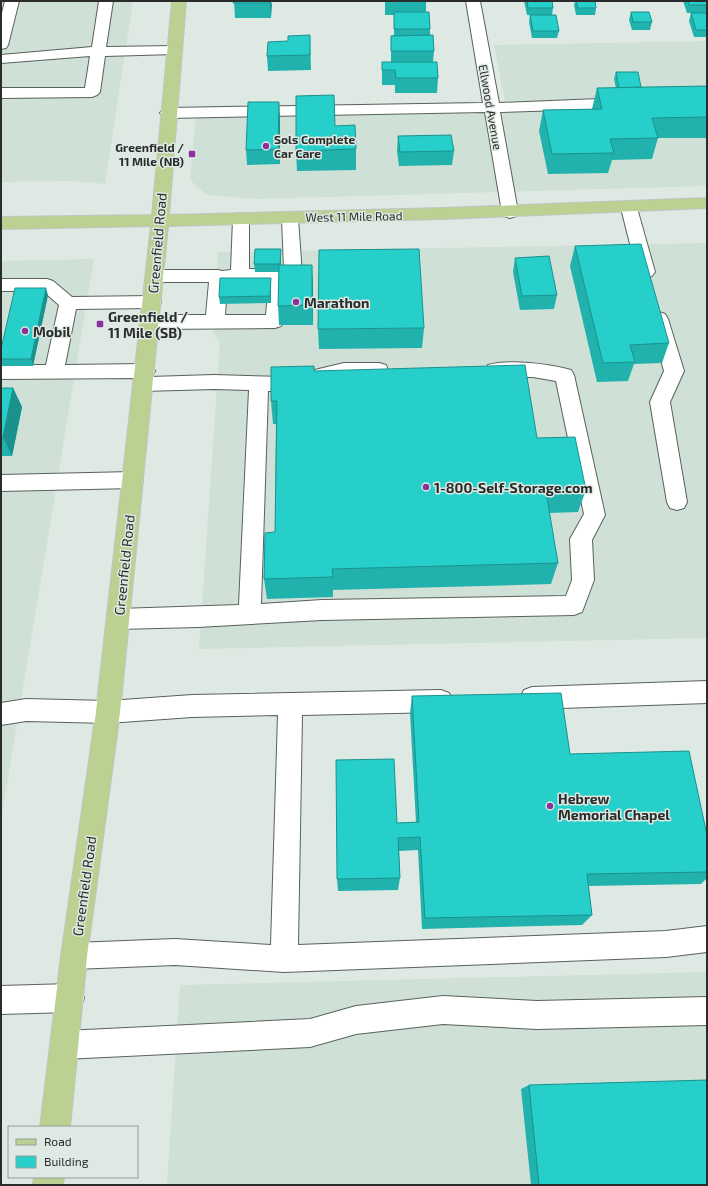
<svg xmlns="http://www.w3.org/2000/svg" width="708" height="1186" font-family="'Exo 2',sans-serif">
  <style>
    .built { fill: #cfe0d6 }
    .lines { fill: none; stroke-linecap: round; stroke-linejoin: round }
    .minor-casing { stroke: #59615c; stroke-width: 2 }
    .major-casing { stroke: #c3c4c3; stroke-width: 2 }
    .minor { fill: #fff; fill-rule: evenodd }
    .major { fill: #bad192; fill-rule: evenodd }
    .wall { fill: #21b2ae }
    .shaded-wall { fill: #1b918d }
    .building { fill: #26cfca; stroke: #1b918d }
    .poi-dot { fill: #8c329e; stroke: #dfe9e3; stroke-width: 1.5 }
    .labels { text-anchor: middle; dominant-baseline: central; stroke-width: 3; stroke-linejoin: round; paint-order: stroke }
    .far-street-label { font-size: 12px; fill: #292c2a; stroke: #dfe9e3 }
    .far-poi-label { font-size: 12px; font-weight: bold; fill: #292c2a; stroke: #dfe9e3; text-anchor: start }
    .street-label { font-size: 14px; fill: #292c2a; stroke: #dfe9e3 }
    .poi-label { font-size: 14px; font-weight: bold; fill: #292c2a; stroke: #dfe9e3; text-anchor: start }
  </style>
  <rect width="100%" height="100%" fill="#dfe9e3"/>
  <g class="built">
    <polygon points="1,1 133,1 105,184 74,181 1,182"/>
    <polygon points="707,41 707,186 256,199 207,195 190,180 197,106 505,102 494,45"/>
    <polygon points="707,243 707,638 199,649 220,342 213,333 218,252"/>
    <polygon points="94,259 54,500 1,819 1,261"/>
    <polygon points="707,972 707,1185 167,1185 180,985"/>
  </g>
  <g class="lines">
    <defs>
      <g id="minor">
        <polygon points="5,1 19,1 8,45 6,48 1,49 1,17"/>
        <polygon points="99,1 113,1 106,47 175,46 180,47 182,50 180,53 175,54 105,56 100,92 97,95 92,97 1,98 1,88 85,88 90,56 1,63 1,55 92,47"/>
        <polygon points="466,1 480,1 499,103 623,98 628,100 631,103 628,106 623,108 500,112 518,212 516,216 510,218 504,216 502,212 485,112 168,118 163,116 160,113 163,110 168,108 483,103"/>
        <polygon points="629,202 635,204 637,208 655,272 652,276 646,278 640,276 637,272 621,208 623,204"/>
        <path d="M290,212L296,214L298,218L302,275L299,279L287,281L284,321L281,326L275,328L150,329L144,327L141,322L144,317L150,315H206L209,282H155L149,280L146,276L149,272L155,270H218L222,271L231,270L233,219L235,215L241,213L247,215L249,219V269H284L282,218L284,214ZM269,281L266,315H225L227,282H231L234,289L240,291L246,289L249,282Z"/>
        <path d="M1,279H47L53,281L72,297L152,296L158,297L161,302L158,307L152,308L76,309L65,365L145,364L152,366L155,371L150,377L214,375L285,377L344,363H379L386,365L388,370L386,375L379,377H344L285,391H268L261,604L322,600L566,596L572,580L570,539L584,514L556,381L533,377H495L488,375L486,370L488,365C509,359 550,364 571,370L574,375L605,515L592,540L594,580L582,612L574,615L322,620L198,627L118,629L110,626L107,619L110,612L118,609L239,605L249,390L214,389L143,391L136,389L133,384L136,379L139,378L1,379V365H46L59,305L43,291H1Z"/>
        <polygon points="659,312 665,314 668,319 684,371 670,402 687,502 684,508 677,510 670,508 667,502 650,402 664,371 650,319 653,314"/>
        <polygon points="133,472 140,474 143,480 140,486 133,488 1,491 1,475"/>
        <polygon points="707,681 707,703 532,709 524,706 520,698 524,690 532,687"/>
        <polygon points="441,690 449,693 453,701 449,709 441,712 302,715 298,945 666,931 707,926 707,952 666,957 284,972 175,965 74,969 64,966 61,956 64,946 74,943 175,939 271,945 278,715 192,717 108,723 26,721 1,725 1,703 26,699 108,701 192,695"/>
        <polygon points="70,984 80,988 84,998 80,1008 70,1012 1,1014 1,986"/>
        <polygon points="443,996 537,1001 707,997 707,1025 537,1029 443,1024 356,1034 310,1047 64,1059 54,1055 50,1045 54,1035 64,1031 310,1019 356,1006"/>
      </g>
      <g id="major">
        <polygon points="172,1 186,1 169,215 442,208 707,198 707,208 442,219 168,226 120,712 87,956 70,1127 40,1127 61,956 96,712 151,226 1,229 1,217 152,215"/>
        <polygon points="34,1177 64,1177 63,1185 33,1185"/>
      </g>
    </defs>
    <use href="#minor" class="minor-casing"/>
    <use href="#major" class="major-casing"/>
    <use href="#minor" class="minor"/>
    <use href="#major" class="major"/>
  </g>
  <g class="wall">
    <polygon points="234,1 271,1 271,18 235,18"/>
    <polygon points="385,1 426,1 426,12 430,29 430,35 434,51 433,62 438,78 437,93 395,93 395,85 382,85 382,62 391,62 391,36 394,35 394,15 385,15"/>
    <polygon points="524,1 552,1 553,8 552,15 559,31 557,38 532,38 529,22 530,15 527,15"/>
    <polygon points="575,1 595,1 596,8 595,15 576,15 574,5"/>
    <polygon points="683,1 707,1 707,13 687,13"/>
    <polygon points="631,12 652,22 650,30 632,30 629,20"/>
    <polygon points="691,13 707,13 707,37 694,37 689,21"/>
    <polygon points="310,35 311,70 268,71 267,56 288,41"/>
    <polygon points="616,72 641,87 707,86 707,138 658,138 652,159 612,160 608,173 548,174 539,131 543,110 592,109 597,88 616,88 614,79"/>
    <polygon points="280,116 280,164 247,165 246,150"/>
    <polygon points="335,126 356,149 356,170 297,171 296,151"/>
    <polygon points="398,136 454,151 452,165 399,166 397,151"/>
    <polygon points="575,246 669,343 662,363 634,364 628,381 597,382 570,266"/>
    <polygon points="281,256 281,265 313,285 313,325 279,325 278,306 279,272 255,272 254,264"/>
    <polygon points="515,258 557,295 554,309 520,310 513,272"/>
    <polygon points="271,285 271,303 220,304 219,297"/>
    <polygon points="48,295 33,366 2,366 1,365 1,349"/>
    <polygon points="424,328 422,348 319,349 318,329"/>
    <polygon points="314,371 537,438 586,490 578,512 549,513 558,563 551,584 333,590 333,597 267,599 264,579 275,532 276,424 273,424 271,401"/>
    <polygon points="1,388 13,388 22,407 12,456 1,456"/>
    <polygon points="412,696 570,754 707,835 707,878 701,884 588,886 592,915 582,925 422,929 418,850 399,851 400,878 398,890 338,891 337,879 397,823 416,822 410,713"/>
    <polygon points="529,1085 707,1185 531,1185 521,1089"/>
  </g>
  <g class="shaded-wall">
    <polygon points="270,1 271,1 272,5 271,18"/>
    <polygon points="279,102 280,116 280,164 278,149"/>
    <polygon points="281,249 281,271 280,264"/>
    <polygon points="312,265 313,285 313,325 312,305"/>
    <polygon points="271,278 271,303 270,296"/>
    <polygon points="46,288 48,295 33,366 31,359"/>
    <polygon points="13,388 22,407 12,456 3,437"/>
  </g>
  <g class="building">
    <polygon points="234,1 270,1 270,3 233,3"/>
    <polygon points="527,1 552,1 553,8 528,8"/>
    <polygon points="576,1 595,1 596,8 578,8"/>
    <polygon points="688,1 707,1 707,5 689,5"/>
    <polygon points="394,12 429,12 430,29 394,29"/>
    <polygon points="631,12 649,12 652,22 633,22"/>
    <polygon points="691,13 707,13 707,30 696,30"/>
    <polygon points="530,15 556,15 559,31 533,31"/>
    <polygon points="310,35 310,55 267,56 268,42 288,41 288,36"/>
    <polygon points="433,35 434,51 391,51 391,36"/>
    <polygon points="382,62 437,62 438,78 396,78 395,70 382,70"/>
    <polygon points="616,72 638,72 641,87 619,88"/>
    <polygon points="707,86 707,117 652,118 658,138 610,139 614,153 552,154 543,110 602,109 597,88"/>
    <polygon points="334,95 335,126 355,125 356,149 296,151 296,96"/>
    <polygon points="248,102 279,102 278,149 246,150"/>
    <polygon points="451,135 454,151 400,152 398,136"/>
    <polygon points="641,244 669,343 630,345 635,362 603,363 575,246"/>
    <polygon points="255,249 281,249 280,264 254,264"/>
    <polygon points="419,249 424,328 318,329 319,250"/>
    <polygon points="549,256 557,295 522,296 515,258"/>
    <polygon points="279,265 312,265 312,305 278,306"/>
    <polygon points="220,278 271,278 270,296 219,297"/>
    <polygon points="15,288 46,288 31,359 1,359 1,349"/>
    <polygon points="525,365 537,438 575,437 586,490 546,492 558,563 332,569 333,577 264,579 265,533 275,532 277,401 271,401 271,367 314,366 314,371"/>
    <polygon points="1,388 13,388 3,437 1,437"/>
    <polygon points="561,693 570,754 689,751 707,835 707,872 587,874 592,915 425,918 420,837 398,838 400,878 337,879 336,760 394,759 397,823 419,822 412,696"/>
    <polygon points="707,1080 707,1185 539,1185 529,1085"/>
  </g>
  <g class="poi-dot">
    <circle cx="266" cy="146" r="4"/>
    <rect x="188" y="150" width="8" height="8" rx="2"/>
    <circle cx="296" cy="302" r="4"/>
    <rect x="96" y="320" width="8" height="8" rx="2"/>
    <circle cx="25" cy="331" r="4"/>
    <circle cx="426" cy="487" r="4"/>
    <circle cx="550" cy="806" r="4"/>
  </g>
  <g class="labels">
    <g class="far-street-label">
      <text transform="translate(491 107) rotate(80)">Ellwood Avenue</text>
      <text transform="translate(354 216) rotate(-1)">West 11 Mile Road</text>
    </g>
    <g class="far-poi-label">
      <text x="274" y="139">Sols Complete<tspan x="274" dy="14">Car Care</tspan></text>
      <text x="184" y="147" text-anchor="end">Greenfield /<tspan x="184" dy="14">11 Mile (NB)</tspan></text>
    </g>
    <g class="street-label">
      <text transform="translate(157 243) rotate(-85)">Greenfield Road</text>
      <text transform="translate(124 565) rotate(-84)">Greenfield Road</text>
      <text transform="translate(84 886) rotate(-82)">Greenfield Road</text>
    </g>
    <g class="poi-label">
      <text x="304" y="302">Marathon</text>
      <text x="108" y="316">Greenfield /<tspan x="108" dy="16">11 Mile (SB)</tspan></text>
      <text x="33" y="331">Mobil</text>
      <text x="434" y="487">1-800-Self-Storage.com</text>
      <text x="558" y="798">Hebrew<tspan x="558" dy="16">Memorial Chapel</tspan></text>
    </g>
  </g>
  <rect width="708" height="1186" fill="none" stroke="#292c2a" stroke-width="4"/>
  <rect x="8" y="1126" width="130" height="52" fill="#dfe9e3" stroke="#969d99"/>
  <rect x="16" y="1139" width="20" height="6" fill="#bad192" stroke="#969d99"/>
  <text x="44" y="1146" font-size="12" fill="#292c2a">Road</text>
  <rect x="16" y="1156" width="20" height="12" fill="#26cfca" stroke="#969d99"/>
  <text x="44" y="1166" font-size="12" fill="#292c2a">Building</text>
</svg>
